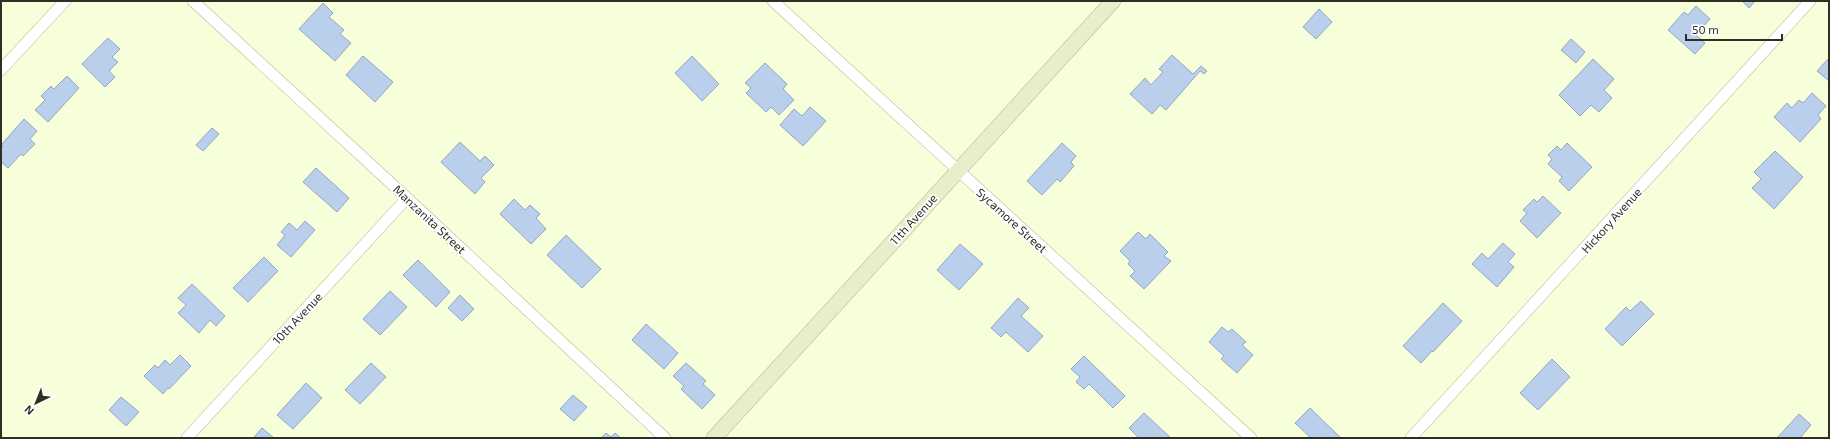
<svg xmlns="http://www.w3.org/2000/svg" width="1830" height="439" font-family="'Exo 2',sans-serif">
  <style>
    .building { fill: #bacfec; stroke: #93a7c3 }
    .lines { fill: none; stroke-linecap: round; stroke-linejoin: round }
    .street-casing { stroke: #b2b897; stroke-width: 12 }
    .secondary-casing { stroke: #b2b897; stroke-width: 16 }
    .street { stroke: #fff; stroke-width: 11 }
    .secondary { stroke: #e9eeca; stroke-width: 15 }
    .labels { text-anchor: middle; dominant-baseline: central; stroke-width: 3.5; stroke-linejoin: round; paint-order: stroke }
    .street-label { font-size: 12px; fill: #2d2f22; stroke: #fff }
  </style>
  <rect width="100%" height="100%" fill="#f7feda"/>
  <g class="building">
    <polygon points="1742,1 1755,1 1749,8"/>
    <polygon points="323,3 333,13 329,17 344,30 340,34 351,43 335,61 299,29"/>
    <polygon points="1696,6 1710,19 1696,35 1705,43 1695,54 1668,30 1684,12 1688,15"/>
    <polygon points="1319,9 1332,22 1316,39 1303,27"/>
    <polygon points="108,38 120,49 112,57 118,62 109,71 115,77 105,87 82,64"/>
    <polygon points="1571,39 1585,52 1576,63 1561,50"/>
    <polygon points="1172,55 1193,74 1201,66 1207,71 1204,74 1200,71 1166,110 1160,105 1152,114 1130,94 1145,78 1151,85 1163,72 1159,69"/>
    <polygon points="363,56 393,82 375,102 346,75"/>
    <polygon points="692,56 719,84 702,101 675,73"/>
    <polygon points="1829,58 1829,81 1817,71"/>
    <polygon points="1593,59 1614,79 1604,90 1612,98 1599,112 1591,105 1580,116 1559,95"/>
    <polygon points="765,63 787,84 783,89 794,100 779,115 771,107 766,112 746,93 751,88 745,83"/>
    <polygon points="67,76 79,88 48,122 35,110 45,100 41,96 51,86 54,89"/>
    <polygon points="1812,93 1826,106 1818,115 1821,119 1800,142 1774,117 1787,103 1792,108 1799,100 1803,103"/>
    <polygon points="810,107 826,121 803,146 780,125 794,109 802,116"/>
    <polygon points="24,119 37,131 30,139 35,144 23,156 21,154 8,168 1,162 1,148 3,146 1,145"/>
    <polygon points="212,128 219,134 203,151 196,145"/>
    <polygon points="460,142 480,161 485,156 494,165 481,178 485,182 475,194 441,162"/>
    <polygon points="1062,143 1076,156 1071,162 1074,166 1060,182 1057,179 1042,195 1027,181"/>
    <polygon points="1567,143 1592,167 1569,191 1559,181 1562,177 1548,164 1552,159 1548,155 1557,146 1561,150"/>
    <polygon points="1775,151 1803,177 1774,209 1752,188 1761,179 1754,172"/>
    <polygon points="316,168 349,198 337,212 303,182"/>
    <polygon points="1543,196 1561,213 1537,238 1520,221 1527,213 1523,210 1534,199 1537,202"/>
    <polygon points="514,199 525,210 530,205 540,214 536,218 546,229 531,244 500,214"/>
    <polygon points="305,221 315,230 291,257 277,245 285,235 281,232 289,223 297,230"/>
    <polygon points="1138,232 1146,239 1150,234 1168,252 1164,256 1171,261 1144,289 1130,276 1135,271 1128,264 1130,261 1120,251"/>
    <polygon points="566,235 601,269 582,288 547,255"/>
    <polygon points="1503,243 1515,254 1508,262 1514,267 1497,287 1472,264 1482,253 1488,259"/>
    <polygon points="960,244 983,264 959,290 937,270"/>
    <polygon points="264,257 278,271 248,302 233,288"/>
    <polygon points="418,260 450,292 436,307 403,275"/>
    <polygon points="192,284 225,316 216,326 210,320 199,333 178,313 186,305 178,298"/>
    <polygon points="390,291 407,307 380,335 363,319"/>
    <polygon points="460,295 474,309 462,321 448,308"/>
    <polygon points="1018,298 1029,308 1021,316 1043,336 1028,352 1006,332 1001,337 991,328"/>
    <polygon points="1641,301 1654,314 1622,346 1605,329 1626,307 1630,311"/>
    <polygon points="1443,303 1462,321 1433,352 1432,351 1421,363 1403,346"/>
    <polygon points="646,324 678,353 664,369 632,340"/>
    <polygon points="1222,327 1228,332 1232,329 1246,342 1242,345 1253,355 1237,373 1221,359 1224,356 1209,342"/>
    <polygon points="180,355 191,366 169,389 168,388 163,394 144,376 155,365 158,368 165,360 170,365"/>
    <polygon points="1084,356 1125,396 1113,408 1089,384 1084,389 1076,382 1080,377 1071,369"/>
    <polygon points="1552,359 1570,377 1538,410 1520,393"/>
    <polygon points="371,363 386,377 360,404 345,390"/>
    <polygon points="686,363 706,381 703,384 715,395 702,409 681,389 684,386 673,376"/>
    <polygon points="306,383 322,398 293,429 277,415"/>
    <polygon points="573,395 587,407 574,421 560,409"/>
    <polygon points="121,397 139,412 126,426 109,410"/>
    <polygon points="1310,408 1341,438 1311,438 1295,423"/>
    <polygon points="1144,413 1171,438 1139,438 1129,428"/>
    <polygon points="1799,414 1811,425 1800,438 1777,438"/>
    <polygon points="262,428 274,438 253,438"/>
    <polygon points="606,433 611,437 615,433 621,438 601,438"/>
  </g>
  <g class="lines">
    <defs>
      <g id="street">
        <polyline points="193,1 407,198 665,438"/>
        <polyline points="773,1 1251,438"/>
        <polyline points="1,70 65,1"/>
        <polyline points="187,438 407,198"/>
        <polyline points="1411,438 1810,1"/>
      </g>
      <polyline id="secondary" points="714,438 1113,1"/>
    </defs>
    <use href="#street" class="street-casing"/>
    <use href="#secondary" class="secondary-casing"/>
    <use href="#street" class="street"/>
    <use href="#secondary" class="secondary"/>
  </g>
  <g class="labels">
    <g class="street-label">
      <text transform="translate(430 219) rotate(43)">Manzanita Street</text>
      <text transform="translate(913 219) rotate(-48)">11th Avenue</text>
      <text transform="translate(1012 220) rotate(42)">Sycamore Street</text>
      <text transform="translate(1611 220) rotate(-48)">Hickory Avenue</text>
      <text transform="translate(297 318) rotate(-47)">10th Avenue</text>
    </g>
  </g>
  <rect width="1830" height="439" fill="none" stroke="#2d2f22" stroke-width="4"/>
  <g transform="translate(36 403) rotate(223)" stroke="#ffffff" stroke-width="3" paint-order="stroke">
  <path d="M0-3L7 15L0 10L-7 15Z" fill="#2d2f22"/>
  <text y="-6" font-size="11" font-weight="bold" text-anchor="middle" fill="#2d2f22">N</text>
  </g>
  <path d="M1686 34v6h96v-6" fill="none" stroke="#2d2f22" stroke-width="2"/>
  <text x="1692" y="34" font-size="12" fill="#2d2f22" stroke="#ffffff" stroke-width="3" paint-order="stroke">50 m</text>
</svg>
